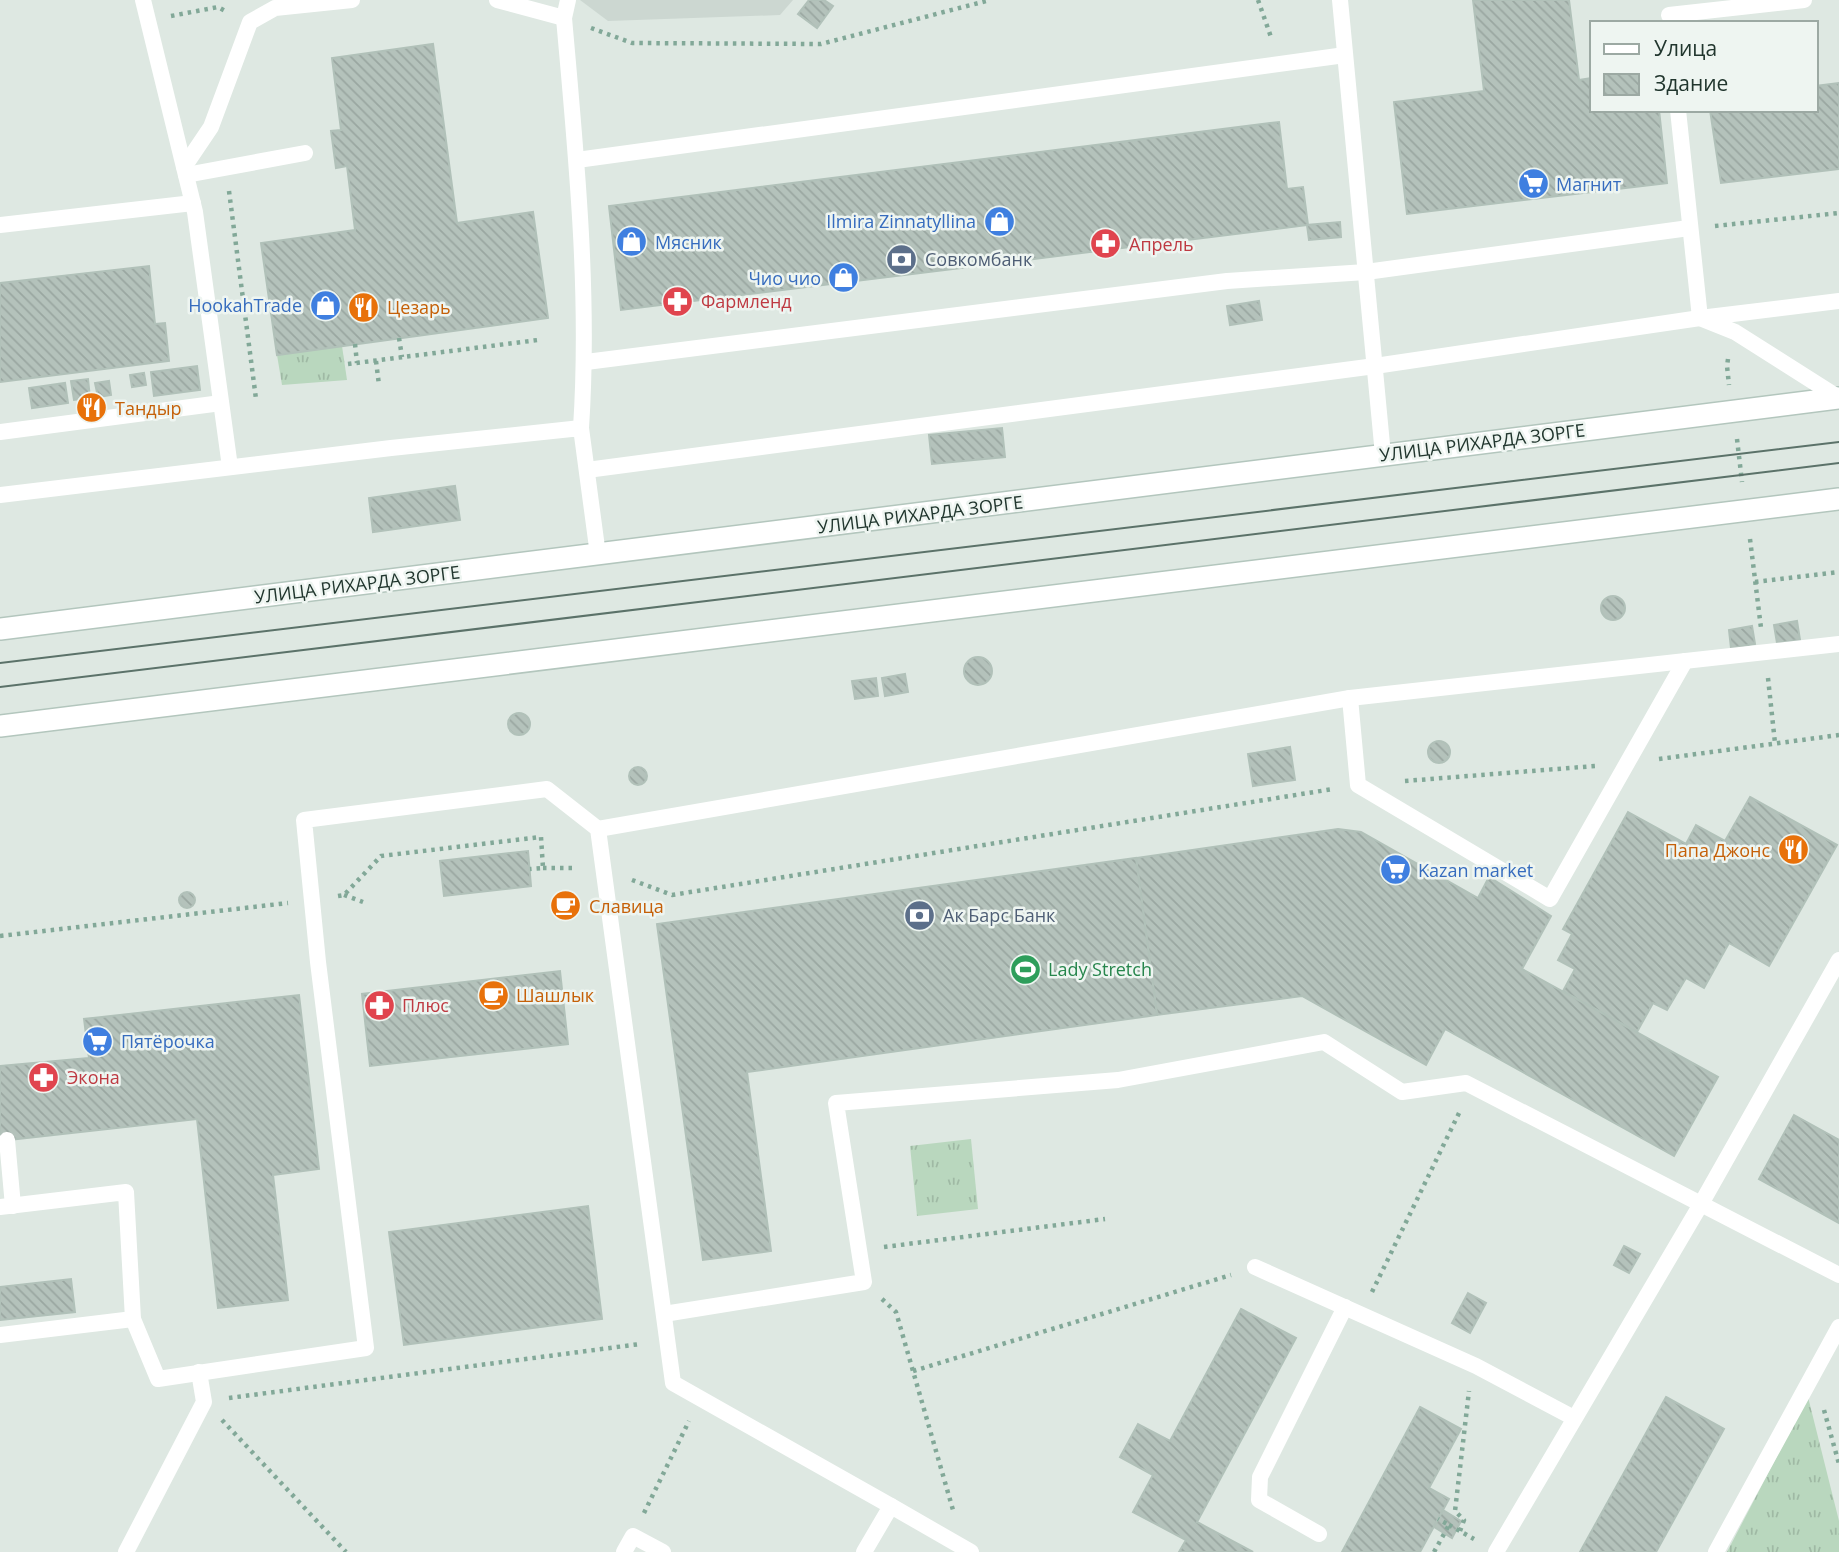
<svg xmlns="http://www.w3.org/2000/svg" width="1839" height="1552" font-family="'Open Sans',sans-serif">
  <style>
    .built { fill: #ccd7d1 }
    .grass { fill: url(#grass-tufts) }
    .building { fill: url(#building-back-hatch); stroke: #b1c1b9; stroke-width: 2 }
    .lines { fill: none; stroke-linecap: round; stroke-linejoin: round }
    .secondary-casing { stroke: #b3c6bd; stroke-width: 24 }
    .path { stroke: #82a898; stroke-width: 4.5; stroke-dasharray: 3.5 5; stroke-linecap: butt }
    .lane { stroke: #fff; stroke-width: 16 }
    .secondary { stroke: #fff; stroke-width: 21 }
    .tram { stroke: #5b7269; stroke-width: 2 }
    .labels { text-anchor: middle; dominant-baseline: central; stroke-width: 5; stroke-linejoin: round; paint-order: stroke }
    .shop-label { font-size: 18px; fill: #366cbe; stroke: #eef5f1; text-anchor: start }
    .health-label { font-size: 18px; fill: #be3a42; stroke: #eef5f1; text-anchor: start }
    .service-label { font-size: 18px; fill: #4e5e75; stroke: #eef5f1; text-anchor: start }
    .food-label { font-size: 18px; fill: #c56008; stroke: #eef5f1; text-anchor: start }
    .street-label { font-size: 18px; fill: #21362e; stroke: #eef5f1 }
    .leisure-label { font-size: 18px; fill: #27864d; stroke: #eef5f1; text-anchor: start }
  </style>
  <defs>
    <pattern id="grass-tufts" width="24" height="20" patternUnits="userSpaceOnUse" patternTransform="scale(1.75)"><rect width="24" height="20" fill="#b9d7be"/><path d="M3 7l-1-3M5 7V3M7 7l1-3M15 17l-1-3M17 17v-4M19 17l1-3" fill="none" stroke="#9fb9a4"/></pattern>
    <pattern id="building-back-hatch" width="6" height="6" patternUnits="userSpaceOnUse" patternTransform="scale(1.75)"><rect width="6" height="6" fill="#b4c2bb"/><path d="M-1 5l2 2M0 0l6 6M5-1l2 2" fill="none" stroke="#9aa7a1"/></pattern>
  </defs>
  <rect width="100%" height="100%" fill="#dee8e2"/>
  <polygon class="built" points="580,0 793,0 780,15 608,21"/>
  <g class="grass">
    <polygon points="342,346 347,380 282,385 277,355"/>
    <polygon points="971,1139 978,1209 917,1216 910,1146"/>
    <polygon points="1808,1397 1839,1521 1839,1552 1727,1552"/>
  </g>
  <g class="building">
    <polygon points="809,0 824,0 833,6 817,28 798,14"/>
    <polygon points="1473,0 1569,0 1579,80 1592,78 1592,110 1659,110 1667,183 1407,214 1394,102 1484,91"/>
    <polygon points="433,44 457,223 533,212 548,318 277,355 261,243 355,230 347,166 336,168 331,131 341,130 332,58"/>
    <polygon points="1839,83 1839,169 1721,183 1710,110 1816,110 1816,86"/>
    <polygon points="1279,122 1287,189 1303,187 1308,225 621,310 609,206"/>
    <polygon points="1340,222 1341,237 1309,240 1307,225"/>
    <polygon points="149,266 155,324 165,323 169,361 0,382 0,283"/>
    <polygon points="1259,301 1262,320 1230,325 1227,306"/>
    <polygon points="197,366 200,390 154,396 151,372"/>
    <polygon points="144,373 146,385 132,387 130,375"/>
    <polygon points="88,379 90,398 74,400 71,381"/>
    <polygon points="109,381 111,395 98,397 95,383"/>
    <polygon points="65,383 68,403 32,408 29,388"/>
    <polygon points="1002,428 1005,457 932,464 929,435"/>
    <polygon points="455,486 460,520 373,532 369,498"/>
    <circle cx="1613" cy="608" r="12"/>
    <polygon points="1797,621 1800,640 1777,643 1774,625"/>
    <polygon points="1752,626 1755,644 1731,648 1729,630"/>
    <circle cx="978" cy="671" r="14"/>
    <polygon points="905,674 908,692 885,696 882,678"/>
    <polygon points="876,678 878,696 855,699 852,681"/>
    <circle cx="519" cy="724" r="11"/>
    <circle cx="1439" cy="752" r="11"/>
    <polygon points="1290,747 1295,780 1253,786 1248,754"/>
    <circle cx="638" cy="776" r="9"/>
    <polygon points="1750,797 1837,845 1769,966 1729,943 1704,988 1686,978 1667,1010 1653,1003 1637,1032 1563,991 1575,969 1558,960 1572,934 1563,929 1628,812 1686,844 1696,825 1725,841"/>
    <polygon points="1338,829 1361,832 1478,898 1489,877 1551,916 1522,969 1718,1077 1674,1156 1445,1029 1426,1065 1302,996 1157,1015 1136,858"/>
    <polygon points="528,851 531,886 444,896 440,861"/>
    <polygon points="1136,858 1157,1015 747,1072 771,1251 703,1260 657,924"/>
    <circle cx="187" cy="900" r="8"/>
    <polygon points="570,899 572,913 563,914 561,900"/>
    <polygon points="560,971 568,1044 370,1066 362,994"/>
    <polygon points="299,995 319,1169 273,1175 288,1300 218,1308 197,1119 0,1141 0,1066 89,1058 84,1019"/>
    <polygon points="1794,1115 1839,1140 1839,1223 1759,1179"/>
    <polygon points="588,1206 602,1319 404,1345 389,1232"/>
    <polygon points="1624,1246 1640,1254 1629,1273 1614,1265"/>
    <polygon points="71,1279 75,1312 0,1320 0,1287"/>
    <polygon points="1468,1293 1486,1303 1470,1333 1452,1323"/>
    <polygon points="1241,1309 1296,1338 1197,1522 1253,1552 1179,1552 1186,1540 1133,1512 1153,1475 1120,1457 1138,1424 1170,1441"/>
    <polygon points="1666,1397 1724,1429 1656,1552 1580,1552"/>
    <polygon points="1420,1407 1461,1429 1429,1488 1449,1499 1420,1552 1342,1552"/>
    <polygon points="1443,1510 1461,1521 1452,1538 1434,1527"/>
  </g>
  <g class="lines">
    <defs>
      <g id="secondary">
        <polyline points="0,629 1839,398"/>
        <polyline points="0,726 1839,499"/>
      </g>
    </defs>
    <use href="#secondary" class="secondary-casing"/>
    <g class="path">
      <polyline points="1258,0 1272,40"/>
      <polyline points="171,16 218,7 227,12"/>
      <polyline points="591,28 632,43 821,44 990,0"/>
      <polyline points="229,191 256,399"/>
      <polyline points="1715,226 1839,213"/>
      <polyline points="399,338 402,357"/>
      <polyline points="355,344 357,363"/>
      <polyline points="1728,359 1727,366 1729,385"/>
      <polyline points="376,361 379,385"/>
      <polyline points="348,364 538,340"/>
      <polyline points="1737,439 1742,482"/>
      <polyline points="1750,539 1761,628"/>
      <polyline points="1755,582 1839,572"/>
      <polyline points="1768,678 1775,743"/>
      <polyline points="1659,759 1839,735"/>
      <polyline points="1405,781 1595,766"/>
      <polyline points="543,868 577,868"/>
      <polyline points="632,880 672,895 1333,789"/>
      <polyline points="344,895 363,902"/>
      <polyline points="338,896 344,895 381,856 541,837 543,868 530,869"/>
      <polyline points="0,936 288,903"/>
      <polyline points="884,1247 1105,1219"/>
      <polyline points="1372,1292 1460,1111"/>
      <polyline points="882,1299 896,1312 953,1510"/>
      <polyline points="913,1371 1231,1275"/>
      <polyline points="229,1398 640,1344"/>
      <polyline points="1824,1410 1839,1464"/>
      <polyline points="222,1420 346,1552"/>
      <polyline points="644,1513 689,1421"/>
      <polyline points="1449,1525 1474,1539"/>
      <polyline points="1460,1531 1464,1520 1455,1511 1469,1391"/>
      <polyline points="1434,1552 1449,1525 1438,1519"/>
    </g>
    <g class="lane">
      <polyline points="143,0 195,212 230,467"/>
      <polyline points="497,0 564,18"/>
      <path d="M568,0L564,18C576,154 590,292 581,428"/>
      <polyline points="1340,0 1383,455"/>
      <polyline points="1669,15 1804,0"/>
      <polyline points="1678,110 1700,318 1735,332 1839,398"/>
      <polyline points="577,160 1345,55"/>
      <polyline points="184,167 211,127 250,22 275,8 352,0"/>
      <polyline points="186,175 305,153"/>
      <polyline points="0,225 193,203"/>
      <polyline points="586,362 1227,281 1366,272 1689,228"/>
      <polyline points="0,432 221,403"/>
      <polyline points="587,470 1375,366 1700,318 1839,301"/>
      <polyline points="0,495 391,448 581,428 598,555"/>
      <polyline points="1350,698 1358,785 1550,899 1685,661"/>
      <polyline points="598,829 1350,698 1839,644"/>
      <polyline points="7,1140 13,1206"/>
      <polyline points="0,1207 126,1192 133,1319 158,1379 366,1348 318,962 304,820 547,789 598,829 673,1383 891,1506 864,1552"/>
      <polyline points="1255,1267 1476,1366 1574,1418"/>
      <polyline points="664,1314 864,1282 836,1103 1118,1080 1324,1042 1402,1092 1466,1083 1839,1275"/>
      <polyline points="0,1335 133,1319"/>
      <polyline points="891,1506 971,1552"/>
      <polyline points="1319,1534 1259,1500 1260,1477 1345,1307"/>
      <polyline points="126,1552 204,1402 199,1372"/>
      <polyline points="624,1552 633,1536 663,1552"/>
      <polyline points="1496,1552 1701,1204 1839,960"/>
      <polyline points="1716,1552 1839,1327"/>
    </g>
    <use href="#secondary" class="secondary"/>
    <g class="tram">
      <polyline points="0,663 1839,442"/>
      <polyline points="0,687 1839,463"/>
    </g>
  </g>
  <defs>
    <symbol id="supermarket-disc" viewBox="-11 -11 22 22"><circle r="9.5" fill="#3f7fe0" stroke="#eef5f1"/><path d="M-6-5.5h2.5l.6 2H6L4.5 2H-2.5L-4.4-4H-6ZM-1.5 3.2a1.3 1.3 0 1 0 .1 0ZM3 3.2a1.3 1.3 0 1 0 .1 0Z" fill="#fff"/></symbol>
    <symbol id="shop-disc" viewBox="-11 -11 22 22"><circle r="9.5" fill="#3f7fe0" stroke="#eef5f1"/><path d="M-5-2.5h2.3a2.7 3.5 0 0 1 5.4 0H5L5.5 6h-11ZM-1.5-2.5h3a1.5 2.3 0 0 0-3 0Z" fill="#fff"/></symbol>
    <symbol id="pharmacy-disc" viewBox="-11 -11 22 22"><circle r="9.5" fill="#e0444e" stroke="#eef5f1"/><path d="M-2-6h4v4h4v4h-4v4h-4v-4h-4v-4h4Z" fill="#fff"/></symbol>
    <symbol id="bank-disc" viewBox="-11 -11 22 22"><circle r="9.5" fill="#5c6f8a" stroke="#eef5f1"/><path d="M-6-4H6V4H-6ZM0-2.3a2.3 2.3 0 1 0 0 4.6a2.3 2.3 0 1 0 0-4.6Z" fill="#fff"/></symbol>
    <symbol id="restaurant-disc" viewBox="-11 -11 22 22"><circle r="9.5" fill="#e8710a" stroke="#eef5f1"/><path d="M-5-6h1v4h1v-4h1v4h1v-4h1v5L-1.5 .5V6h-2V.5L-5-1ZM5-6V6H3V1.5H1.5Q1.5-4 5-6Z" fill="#fff"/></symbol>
    <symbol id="cafe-disc" viewBox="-11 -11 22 22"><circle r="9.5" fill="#e8710a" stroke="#eef5f1"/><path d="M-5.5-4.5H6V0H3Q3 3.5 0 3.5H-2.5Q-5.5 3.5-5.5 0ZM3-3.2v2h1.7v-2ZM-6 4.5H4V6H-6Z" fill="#fff"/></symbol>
    <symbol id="stadium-disc" viewBox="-11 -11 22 22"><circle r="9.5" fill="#2e9e5b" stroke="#eef5f1"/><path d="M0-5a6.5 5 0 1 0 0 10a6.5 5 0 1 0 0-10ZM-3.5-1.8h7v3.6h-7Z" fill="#fff"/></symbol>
  </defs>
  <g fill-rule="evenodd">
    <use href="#supermarket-disc" x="1516" y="166" width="35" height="35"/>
    <use href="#shop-disc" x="982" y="204" width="35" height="35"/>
    <use href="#shop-disc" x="614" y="224" width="35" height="35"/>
    <use href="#pharmacy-disc" x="1088" y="226" width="35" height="35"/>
    <use href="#bank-disc" x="884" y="242" width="35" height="35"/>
    <use href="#shop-disc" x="826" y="260" width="35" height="35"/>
    <use href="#pharmacy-disc" x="660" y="284" width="35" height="35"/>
    <use href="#shop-disc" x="308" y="288" width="35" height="35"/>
    <use href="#restaurant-disc" x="346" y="290" width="35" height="35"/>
    <use href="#restaurant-disc" x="74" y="390" width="35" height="35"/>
    <use href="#restaurant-disc" x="1776" y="832" width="35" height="35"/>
    <use href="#supermarket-disc" x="1378" y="852" width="35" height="35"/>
    <use href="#cafe-disc" x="548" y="888" width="35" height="35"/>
    <use href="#bank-disc" x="902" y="898" width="35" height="35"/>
    <use href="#stadium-disc" x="1008" y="952" width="35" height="35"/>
    <use href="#cafe-disc" x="476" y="978" width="35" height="35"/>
    <use href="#pharmacy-disc" x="362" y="988" width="35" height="35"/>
    <use href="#supermarket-disc" x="80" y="1024" width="35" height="35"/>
    <use href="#pharmacy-disc" x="26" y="1060" width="35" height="35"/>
  </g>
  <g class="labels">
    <g class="shop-label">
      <text x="1556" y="184">Магнит</text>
      <text x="976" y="221" text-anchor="end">Ilmira Zinnatyllina</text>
      <text x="655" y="242">Мясник</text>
      <text x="821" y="278" text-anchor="end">Чио чио</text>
      <text x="302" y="305" text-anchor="end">HookahTrade</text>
      <text x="1418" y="870">Kazan market</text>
      <text x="121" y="1041">Пятёрочка</text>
    </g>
    <g class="health-label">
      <text x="1129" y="244">Апрель</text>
      <text x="701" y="301">Фармленд</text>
      <text x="402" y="1005">Плюс</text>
      <text x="67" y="1077">Экона</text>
    </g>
    <g class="service-label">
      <text x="925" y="259">Совкомбанк</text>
      <text x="943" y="915">Ак Барс Банк</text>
    </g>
    <g class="food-label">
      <text x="387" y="307">Цезарь</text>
      <text x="115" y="408">Тандыр</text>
      <text x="1770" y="850" text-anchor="end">Папа Джонс</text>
      <text x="589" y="906">Славица</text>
      <text x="516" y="995">Шашлык</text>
    </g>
    <g class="street-label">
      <text transform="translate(1482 442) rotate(-7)">УЛИЦА РИХАРДА ЗОРГЕ</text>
      <text transform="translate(920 514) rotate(-7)">УЛИЦА РИХАРДА ЗОРГЕ</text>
      <text transform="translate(357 584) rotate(-7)">УЛИЦА РИХАРДА ЗОРГЕ</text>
    </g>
    <g class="leisure-label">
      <text x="1048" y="969">Lady Stretch</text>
    </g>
  </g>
  <rect x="1590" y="21" width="228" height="91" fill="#eef5f1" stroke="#9ca9a3" stroke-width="2"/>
  <rect x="1604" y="44" width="35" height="10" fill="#ffffff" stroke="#9ca9a3" stroke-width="2"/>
  <text x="1654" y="56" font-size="21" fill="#21362e">Улица</text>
  <rect x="1604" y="74" width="35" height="21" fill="url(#building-back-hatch)" stroke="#9ca9a3" stroke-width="2"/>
  <text x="1654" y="91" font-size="21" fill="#21362e">Здание</text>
</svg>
